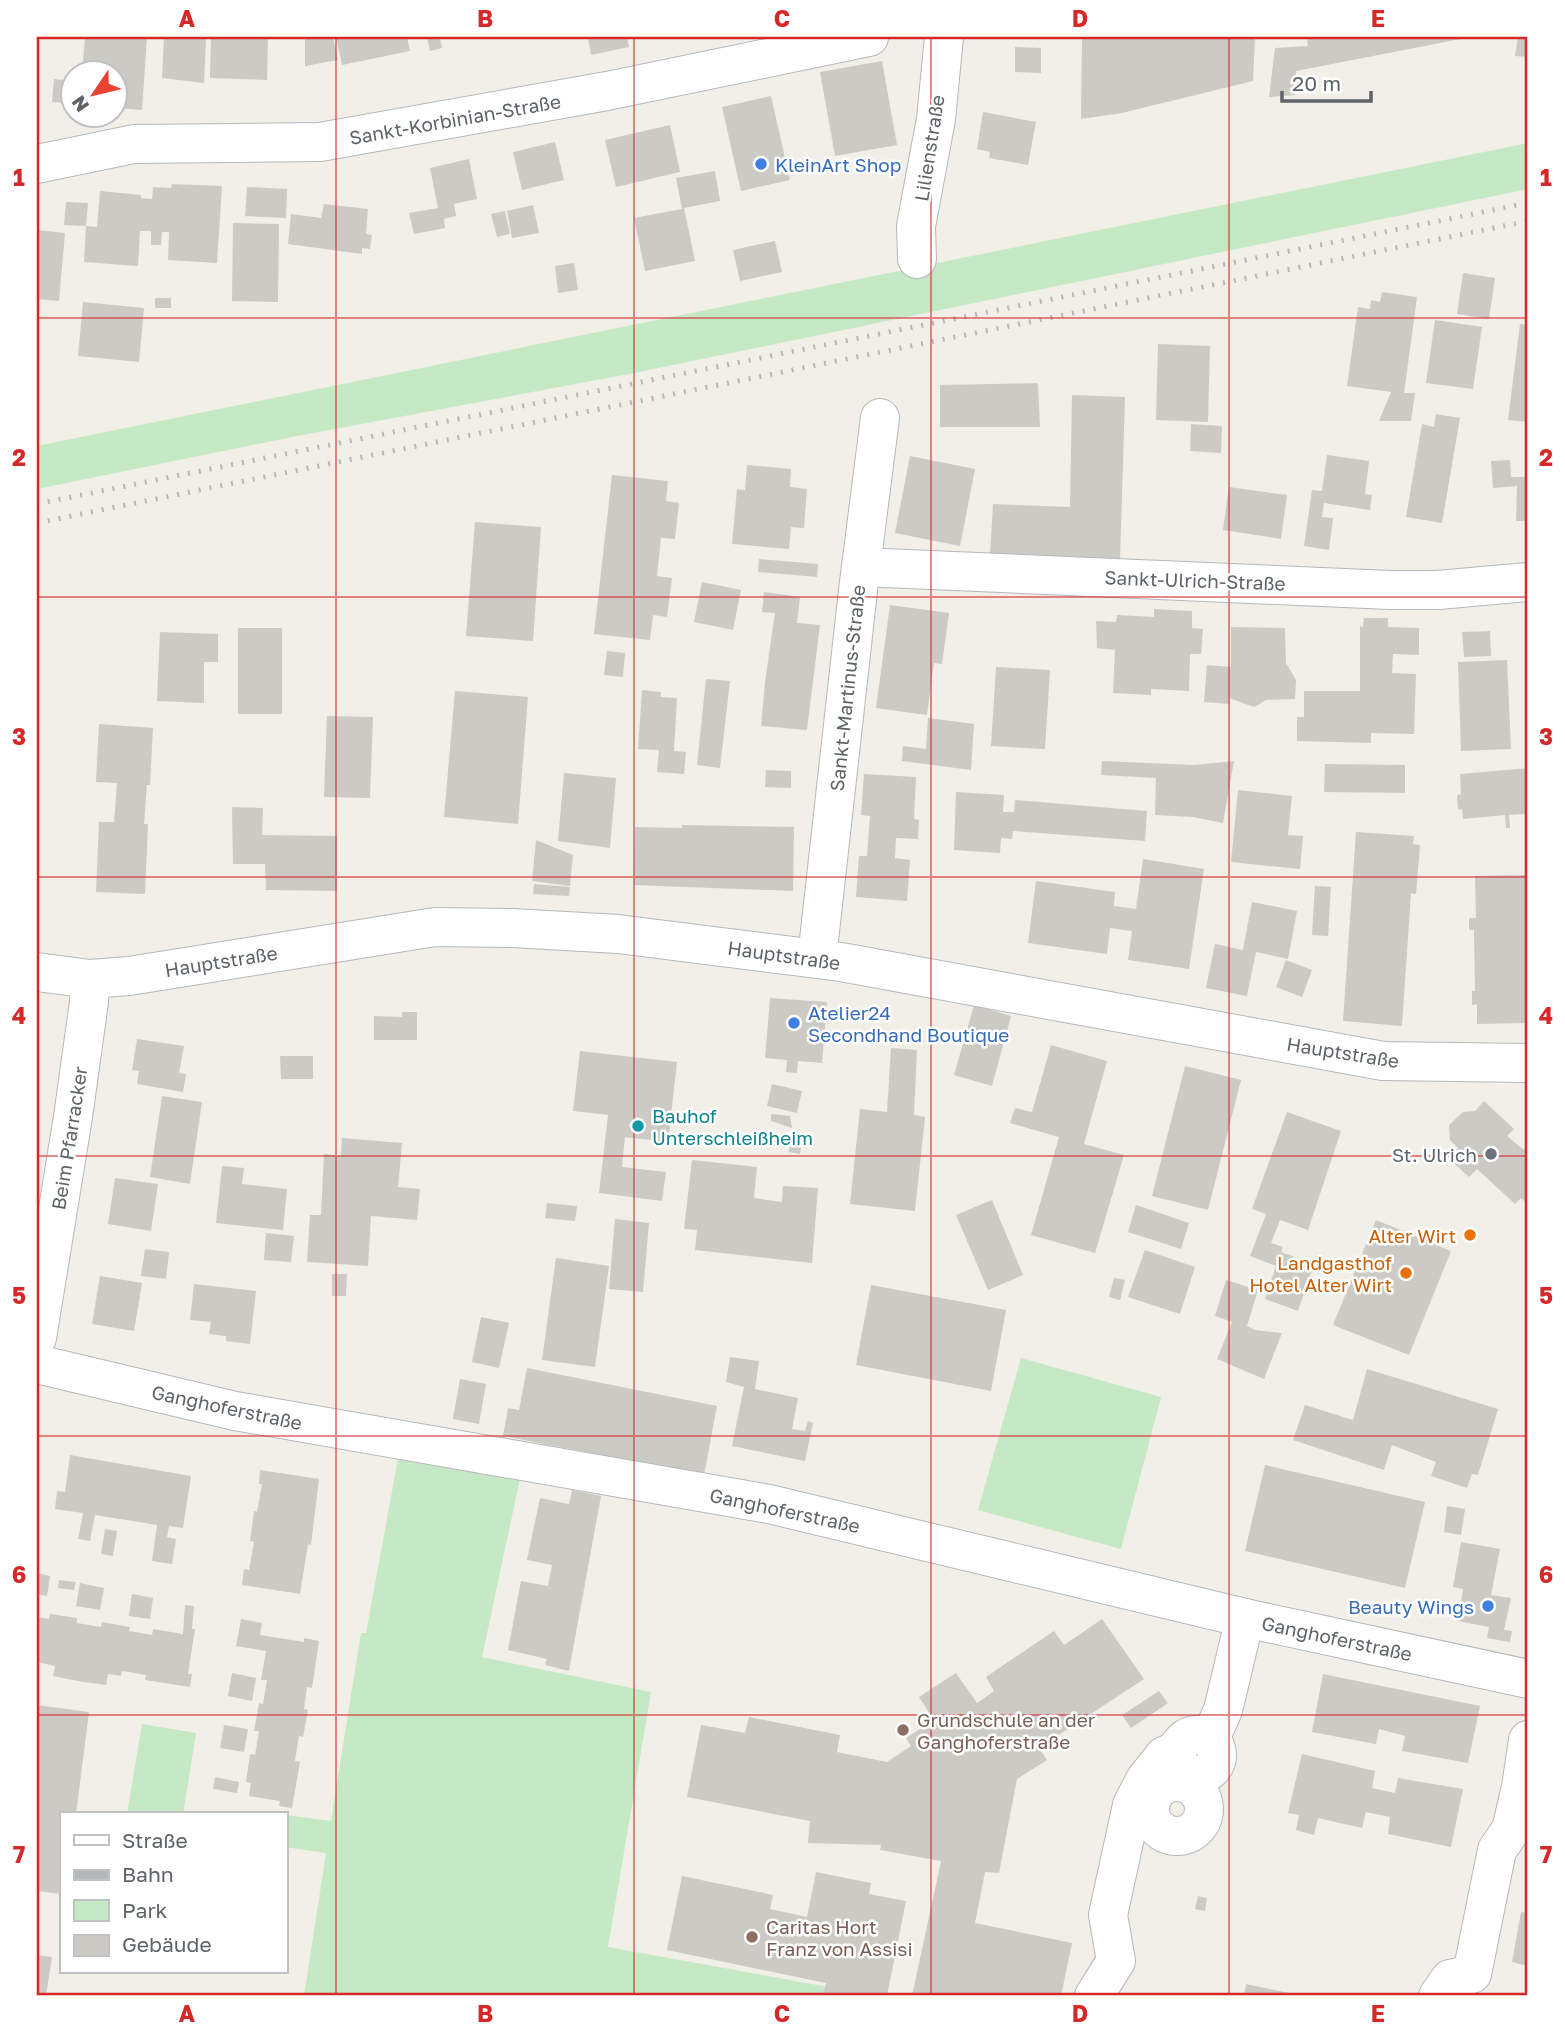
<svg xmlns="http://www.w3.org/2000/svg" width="1565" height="2033" font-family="'Golos Text',sans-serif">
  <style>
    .green { fill: #c5e8c5 }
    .building { fill: #cccac5 }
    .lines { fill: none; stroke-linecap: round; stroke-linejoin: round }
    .minor-casing { stroke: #b5b8bc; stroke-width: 40 }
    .minor { stroke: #fff; stroke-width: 38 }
    .rail { stroke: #b6b7b8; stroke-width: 5; stroke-dasharray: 2 9; stroke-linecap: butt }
    .grid { fill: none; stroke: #d62828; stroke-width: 2; stroke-opacity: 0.55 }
    .shop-dot { fill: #3f7fe0; stroke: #fff; stroke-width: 2.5 }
    .culture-dot { fill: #0f9aa8; stroke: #fff; stroke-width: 2.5 }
    .worship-dot { fill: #6b7280; stroke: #fff; stroke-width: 2.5 }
    .food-dot { fill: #e8710a; stroke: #fff; stroke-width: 2.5 }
    .education-dot { fill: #8d6e63; stroke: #fff; stroke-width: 2.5 }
    .labels { text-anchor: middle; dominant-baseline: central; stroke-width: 5; stroke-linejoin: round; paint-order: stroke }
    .street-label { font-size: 19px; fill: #5f6368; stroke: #fff }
    .shop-label { font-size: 19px; fill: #366cbe; stroke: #fff; text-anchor: start }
    .culture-label { font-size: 19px; fill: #0d838f; stroke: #fff; text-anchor: start }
    .worship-label { font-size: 19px; fill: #5b616d; stroke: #fff; text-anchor: end }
    .food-label { font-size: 19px; fill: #c56008; stroke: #fff; text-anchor: end }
    .education-label { font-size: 19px; fill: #785e54; stroke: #fff; text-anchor: start }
    .neatline { fill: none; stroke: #d62828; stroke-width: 2.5 }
    .grid-label { font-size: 23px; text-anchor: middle; font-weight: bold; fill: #d62828 }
  </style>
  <rect width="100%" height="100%" fill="#f1efe8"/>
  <g class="green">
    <polygon points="1528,143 1528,189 634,373 297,436 37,489 37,446"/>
    <polygon points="1021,1358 1161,1397 1121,1549 978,1510"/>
    <polygon points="400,1448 521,1474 482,1657 651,1692 608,1947 878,1996 304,1996 326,1853 285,1847 285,1815 331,1821 361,1633 366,1633"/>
    <polygon points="142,1724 196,1733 183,1814 127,1814"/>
  </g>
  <g class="building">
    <polygon points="85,37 147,37 142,110 116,108 116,74 82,74"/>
    <polygon points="164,37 206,39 204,83 162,78"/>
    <polygon points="211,37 268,37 267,80 210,78"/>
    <polygon points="305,37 333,37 338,60 305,66"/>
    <polygon points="336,37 407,37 410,51 342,65"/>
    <polygon points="427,37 440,37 442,48 430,51"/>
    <polygon points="588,37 627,37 629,47 591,55"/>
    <polygon points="1082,37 1255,37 1253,81 1122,113 1081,119"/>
    <polygon points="1307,37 1466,37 1466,38 1296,71 1295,95 1269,97 1275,48 1308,46"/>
    <polygon points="1518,37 1528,37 1528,57 1515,56"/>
    <polygon points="1015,47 1041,48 1041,73 1015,72"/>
    <polygon points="882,61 897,145 835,156 820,72"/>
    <polygon points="54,79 74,81 74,104 52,102"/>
    <polygon points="771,96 790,180 741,191 722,107"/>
    <polygon points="983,112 1036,122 1028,165 989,158 990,152 977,149"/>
    <polygon points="670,125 680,172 616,187 605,140"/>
    <polygon points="555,142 564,180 522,190 513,152"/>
    <polygon points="469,159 477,199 454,204 456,216 444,219 445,228 414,234 409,213 438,208 430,168"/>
    <polygon points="715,171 720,201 684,208 695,261 645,271 634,218 682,209 676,178"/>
    <polygon points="172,184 222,186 217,263 168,260 169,232 162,232 161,245 151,245 151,231 140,231 138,266 84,262 86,226 97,227 100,191 141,195 141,198 152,199 153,187 171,188"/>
    <polygon points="247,187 287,189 286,218 245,216"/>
    <polygon points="66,202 88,203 86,226 64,225"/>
    <polygon points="324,204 368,209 366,234 372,235 370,249 362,248 362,254 288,244 291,214 321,218"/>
    <polygon points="533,205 539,233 512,238 507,211"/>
    <polygon points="505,211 510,234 497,237 491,214"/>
    <polygon points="233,223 279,224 278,302 232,301"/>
    <polygon points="37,230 65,233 59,301 37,299"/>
    <polygon points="775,241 782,272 740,281 733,250"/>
    <polygon points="574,263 578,290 558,293 555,266"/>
    <polygon points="1463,273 1495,278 1489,319 1457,314"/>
    <polygon points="1382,292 1417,297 1404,393 1415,393 1411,421 1379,421 1391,392 1347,386 1358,307 1370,309 1371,300 1380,302"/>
    <rect x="155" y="298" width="16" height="10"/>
    <polygon points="83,302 144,308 139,362 78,356"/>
    <polygon points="1435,320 1482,327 1473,389 1426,383"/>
    <polygon points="1520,324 1528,325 1528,422 1508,420"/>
    <polygon points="1158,344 1210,346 1208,422 1156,420"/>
    <polygon points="1038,383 1040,427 940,427 940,385"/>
    <polygon points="1072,395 1125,397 1120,560 990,554 993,504 1070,507"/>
    <polygon points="1436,414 1460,418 1442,523 1406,517 1422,424 1434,427"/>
    <polygon points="1191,424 1222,426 1221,453 1190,451"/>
    <polygon points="1327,455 1369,461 1365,494 1372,495 1370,510 1324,503 1322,517 1333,518 1329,550 1304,546 1312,490 1322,491"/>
    <polygon points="910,456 975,469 960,546 895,533"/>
    <polygon points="1510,460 1511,477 1528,477 1528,521 1516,521 1517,486 1493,488 1491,461"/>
    <polygon points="747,465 791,469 790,487 807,489 804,528 791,527 789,549 732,544 737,489 745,490"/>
    <polygon points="612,475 668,481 666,501 679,503 675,539 661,538 657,576 672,578 667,617 653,615 650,640 594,634"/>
    <polygon points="1229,487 1287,495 1281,539 1223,530"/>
    <polygon points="475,522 541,527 533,641 466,636"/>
    <polygon points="759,559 818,564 817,577 758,572"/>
    <polygon points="702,582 741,590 733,630 694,622"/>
    <polygon points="764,592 800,597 797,623 820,625 807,730 761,726 765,682 775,613 762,612"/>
    <polygon points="890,605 949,613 942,664 934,663 927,715 876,708"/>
    <polygon points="1154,609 1192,611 1192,628 1203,629 1201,654 1190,654 1189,691 1151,689 1151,695 1113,693 1115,650 1097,648 1096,621 1116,622 1117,615 1154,617"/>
    <polygon points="1364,618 1388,618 1388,627 1419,628 1419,655 1393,654 1392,673 1416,674 1414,734 1371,733 1371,743 1297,741 1297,717 1304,717 1304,691 1360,691 1360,626 1363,627"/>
    <polygon points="1231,627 1285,628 1286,663 1296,680 1295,699 1266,700 1254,707 1229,698 1230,704 1204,702 1207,665 1231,667"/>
    <rect x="238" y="628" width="44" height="86"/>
    <polygon points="1490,631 1491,656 1464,657 1462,632"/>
    <polygon points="160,632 218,634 218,662 204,662 204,703 157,701"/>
    <polygon points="607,651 625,653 623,677 604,675"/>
    <polygon points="1507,660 1511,749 1461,751 1458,662"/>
    <polygon points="996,667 1050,670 1045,749 991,746"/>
    <polygon points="706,679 730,681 720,768 697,765"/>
    <polygon points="642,690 661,692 661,697 677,698 674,751 686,752 684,774 657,772 659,750 638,749"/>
    <polygon points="455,691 528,697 518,824 444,817"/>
    <polygon points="327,716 373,717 370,798 324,797"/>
    <polygon points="928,718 974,724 971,770 902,761 903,746 926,749"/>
    <polygon points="99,724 153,728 150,785 147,785 144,824 148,824 145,894 96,892 99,822 114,822 117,783 96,782"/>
    <polygon points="1102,761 1194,765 1234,761 1223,823 1193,817 1155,815 1156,778 1101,775"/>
    <polygon points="1325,764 1405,765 1405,793 1324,792"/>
    <polygon points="1528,768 1528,814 1509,815 1510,828 1506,828 1505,815 1463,819 1462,809 1458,810 1457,795 1461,794 1460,774"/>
    <polygon points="766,770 791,771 791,788 765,787"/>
    <polygon points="564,773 616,778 610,848 558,841"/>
    <polygon points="864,774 916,777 914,819 919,820 918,839 896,838 895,858 910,860 907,901 856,897 859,856 867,856 870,816 861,815"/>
    <polygon points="1238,790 1292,796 1288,835 1303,836 1300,869 1231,862"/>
    <polygon points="956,792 1004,795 1003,812 1014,812 1015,800 1147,811 1145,841 1013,831 1012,839 1001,838 1000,853 954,850"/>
    <polygon points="232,807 263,808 262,835 337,836 337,891 266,890 265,864 233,864"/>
    <polygon points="682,825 794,827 793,891 634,885 635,827 682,828"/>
    <polygon points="1356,832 1414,836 1413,844 1420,845 1416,894 1411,893 1402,1026 1343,1021"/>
    <polygon points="536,840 573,855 570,886 532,881"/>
    <polygon points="1143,859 1204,869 1189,969 1128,960 1132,931 1110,928 1107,954 1028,943 1036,881 1115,892 1114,906 1136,909"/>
    <polygon points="1528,875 1528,1023 1477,1024 1477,1004 1472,1005 1472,991 1475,991 1474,930 1469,930 1469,918 1476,918 1475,876"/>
    <polygon points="534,884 570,887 569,896 533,894"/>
    <polygon points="1315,886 1331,887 1328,936 1312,935"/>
    <polygon points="1252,902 1297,911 1288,959 1256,952 1247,996 1206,988 1215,944 1243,950"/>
    <polygon points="1286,960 1312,970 1302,997 1276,987"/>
    <polygon points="770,998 827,1002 822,1063 798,1061 797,1073 786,1072 787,1060 765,1058"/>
    <polygon points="974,1005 1011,1016 992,1086 954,1075"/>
    <polygon points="402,1012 417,1012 417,1040 374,1040 374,1016 402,1017"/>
    <polygon points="137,1039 184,1046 179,1073 186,1074 183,1092 137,1084 139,1071 132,1070"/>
    <polygon points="1051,1045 1107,1061 1084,1144 1124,1155 1095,1253 1031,1235 1059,1137 1010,1123 1015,1108 1032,1112"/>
    <polygon points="891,1048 917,1050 914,1115 925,1117 915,1211 850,1204 860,1109 887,1112"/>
    <polygon points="580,1051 677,1062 668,1142 625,1137 622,1167 666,1172 662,1201 599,1193 608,1115 573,1111"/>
    <polygon points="280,1056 313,1056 313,1079 281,1079"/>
    <polygon points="1185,1066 1241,1080 1208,1210 1152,1196"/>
    <polygon points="772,1084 802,1091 797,1113 767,1106"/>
    <polygon points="162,1096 202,1102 190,1184 150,1177"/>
    <polygon points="1484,1101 1514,1129 1507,1136 1524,1150 1526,1147 1528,1149 1528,1204 1521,1198 1515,1204 1477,1169 1469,1177 1449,1159 1458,1148 1450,1140 1449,1125 1463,1112 1475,1111"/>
    <polygon points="1287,1112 1341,1131 1308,1230 1280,1220 1271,1243 1283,1247 1281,1252 1314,1264 1298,1311 1265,1299 1276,1266 1250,1256 1266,1214 1252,1209"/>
    <polygon points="771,1114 790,1116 792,1128 771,1121"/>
    <polygon points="791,1132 803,1133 800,1154 789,1152"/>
    <polygon points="342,1138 402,1143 398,1187 420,1189 417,1220 371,1216 368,1266 307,1262 310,1215 321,1215 324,1154 341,1156"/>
    <polygon points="692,1160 757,1167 754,1198 782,1202 783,1186 818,1188 812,1263 695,1250 697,1230 684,1229"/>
    <polygon points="222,1166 244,1168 242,1184 287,1189 283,1230 216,1223"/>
    <polygon points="115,1178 158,1184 151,1231 108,1224"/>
    <polygon points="992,1200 1023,1275 988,1290 956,1215"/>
    <polygon points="547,1203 577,1206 575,1221 545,1218"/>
    <polygon points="1136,1205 1189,1223 1181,1249 1128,1232"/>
    <polygon points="615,1219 649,1223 643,1292 609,1289"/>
    <polygon points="1376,1220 1451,1251 1409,1355 1333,1325"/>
    <polygon points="266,1233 294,1236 291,1262 264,1260"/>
    <polygon points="145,1249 169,1252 166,1279 141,1276"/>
    <polygon points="1145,1250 1195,1267 1180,1314 1128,1297"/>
    <polygon points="556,1258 609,1266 595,1367 542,1360"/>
    <polygon points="332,1274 347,1274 346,1296 332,1296"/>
    <polygon points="100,1276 142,1283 134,1331 92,1324"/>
    <polygon points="1114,1278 1125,1280 1120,1300 1109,1297"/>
    <polygon points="1226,1280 1258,1290 1247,1326 1255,1330 1282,1333 1264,1379 1217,1359 1232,1322 1215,1316"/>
    <polygon points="194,1284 256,1291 250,1344 226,1341 226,1336 209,1334 211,1322 190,1320"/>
    <polygon points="871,1285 1006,1310 991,1391 856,1365"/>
    <polygon points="481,1317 509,1323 499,1368 472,1362"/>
    <polygon points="730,1357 759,1361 755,1389 798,1398 792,1429 805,1431 808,1421 813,1423 805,1461 732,1446 744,1387 726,1382"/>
    <polygon points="527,1368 717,1406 704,1475 503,1436 508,1408 519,1410"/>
    <polygon points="1367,1369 1498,1409 1478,1475 1472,1474 1467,1488 1431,1476 1436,1462 1392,1445 1384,1470 1293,1440 1305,1405 1353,1420"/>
    <polygon points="460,1379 486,1384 479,1424 453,1419"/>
    <polygon points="70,1455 191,1476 183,1528 169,1526 167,1537 176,1539 172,1564 152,1561 157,1525 95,1515 90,1541 78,1539 83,1513 55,1509 57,1491 65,1492"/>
    <polygon points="1265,1465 1425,1502 1405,1588 1245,1551"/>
    <polygon points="260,1470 319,1479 311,1545 308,1544 300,1594 242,1585 244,1569 249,1570 254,1542 250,1541 254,1511 257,1512 262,1484 259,1484"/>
    <polygon points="572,1490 601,1496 569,1671 545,1665 547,1659 508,1650 521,1581 548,1586 552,1565 527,1560 540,1498 569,1504"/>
    <polygon points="1447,1506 1465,1509 1461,1535 1444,1532"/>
    <polygon points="105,1529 117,1531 113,1556 101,1554"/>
    <polygon points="1461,1542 1500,1549 1491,1595 1511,1598 1504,1630 1512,1631 1510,1642 1487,1638 1489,1627 1458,1621 1463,1589 1453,1587"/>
    <polygon points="37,1573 50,1576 47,1596 37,1594"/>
    <polygon points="59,1580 76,1582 74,1590 58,1588"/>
    <polygon points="80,1583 104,1588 100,1610 76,1606"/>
    <polygon points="132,1594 153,1598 150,1619 129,1616"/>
    <polygon points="185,1605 194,1606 192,1629 195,1629 188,1674 192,1674 190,1687 145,1680 146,1675 122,1671 121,1676 108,1674 106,1685 78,1681 53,1676 55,1666 37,1662 37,1617 49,1619 50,1614 63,1616 77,1618 77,1623 101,1627 102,1622 130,1627 129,1631 152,1635 153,1629 183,1634"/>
    <polygon points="241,1619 262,1623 260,1635 304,1642 304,1638 319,1641 312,1688 307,1687 304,1709 308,1710 303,1737 299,1736 295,1761 300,1762 292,1808 279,1806 280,1801 249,1796 251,1783 246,1782 250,1754 255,1755 259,1731 254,1731 259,1703 263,1704 267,1680 261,1680 266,1651 236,1646"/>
    <polygon points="1102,1619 1144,1679 1039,1748 1047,1760 1017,1779 999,1873 985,1872 975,1923 1072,1943 1061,1996 912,1996 941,1861 880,1850 881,1845 808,1843 810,1821 687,1797 701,1725 745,1733 749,1717 840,1735 837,1752 887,1762 911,1746 906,1738 934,1720 919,1697 956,1673 977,1703 994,1691 986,1677 1054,1631 1064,1645"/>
    <polygon points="232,1673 256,1678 252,1701 228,1696"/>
    <polygon points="1323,1674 1480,1706 1468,1763 1402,1751 1405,1736 1379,1729 1376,1744 1312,1732"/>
    <polygon points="1159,1691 1168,1703 1131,1728 1122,1715"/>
    <polygon points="37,1705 89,1712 76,1814 61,1814 61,1894 37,1891"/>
    <polygon points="224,1725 248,1729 244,1752 220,1748"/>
    <polygon points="1302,1754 1375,1771 1372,1788 1395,1793 1398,1778 1463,1789 1451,1847 1388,1834 1390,1817 1366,1812 1362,1828 1318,1818 1314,1835 1296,1830 1299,1815 1288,1813"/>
    <polygon points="215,1777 239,1782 237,1793 213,1789"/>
    <polygon points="816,1872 871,1883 869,1894 906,1901 887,1996 823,1996 826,1983 667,1950 682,1876 773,1895 770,1909 807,1917"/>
    <polygon points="1198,1896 1207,1898 1205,1911 1195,1909"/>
    <polygon points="1521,1912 1528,1913 1528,1966 1512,1962"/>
    <polygon points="37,1955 52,1957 46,1996 37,1996"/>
    <polygon points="1246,1984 1299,1995 1299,1996 1244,1996"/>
  </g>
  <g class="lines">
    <defs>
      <g id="minor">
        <polyline points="37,164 134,144 320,142 607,91 869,37"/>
        <polyline points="917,259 916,226 936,119 944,37"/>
        <polyline points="861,567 1390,590 1438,590 1528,582"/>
        <polyline points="817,958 859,582 880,418"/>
        <polyline points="37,972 90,979 129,976 435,927 512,928 618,934 841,962 1383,1061 1528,1063"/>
        <polyline points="37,1338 73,1117 89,1002 90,979"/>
        <polyline points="37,1364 235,1411 769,1504 1245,1618 1528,1679"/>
        <circle cx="1197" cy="1755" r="20"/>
        <polyline points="1210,1739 1223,1710 1245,1618"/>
        <circle cx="1177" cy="1809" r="27"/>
        <polyline points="1094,1996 1116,1961 1108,1915 1132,1805 1145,1780 1164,1756 1178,1750"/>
        <polyline points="1438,1996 1450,1979 1472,1974 1497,1850 1511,1830 1521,1787 1528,1740"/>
      </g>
    </defs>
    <use href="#minor" class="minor-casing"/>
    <use href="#minor" class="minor"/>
    <g class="rail">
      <polyline points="37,504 1528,203"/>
      <polyline points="37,523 1528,221"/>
    </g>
  </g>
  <path class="grid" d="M336,37V1996M634,37V1996M931,37V1996M1229,37V1996M37,318H1528M37,597H1528M37,877H1528M37,1156H1528M37,1436H1528M37,1715H1528"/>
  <g class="shop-dot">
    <circle cx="761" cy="164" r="7"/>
    <circle cx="794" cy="1023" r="7"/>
    <circle cx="1488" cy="1606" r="7"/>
  </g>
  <circle class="culture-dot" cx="638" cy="1126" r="7"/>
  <circle class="worship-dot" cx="1491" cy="1154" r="7"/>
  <g class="food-dot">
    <circle cx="1470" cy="1235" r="7"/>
    <circle cx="1406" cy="1273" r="7"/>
  </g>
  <g class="education-dot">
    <circle cx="903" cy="1730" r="7"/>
    <circle cx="752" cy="1937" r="7"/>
  </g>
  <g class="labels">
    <g class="street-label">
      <text transform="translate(455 119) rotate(-10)">Sankt-Korbinian-Straße</text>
      <text transform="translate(929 148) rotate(-81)">Lilienstraße</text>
      <text transform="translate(1195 580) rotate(2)">Sankt-Ulrich-Straße</text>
      <text transform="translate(847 688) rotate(-84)">Sankt-Martinus-Straße</text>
      <text transform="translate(784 955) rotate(8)">Hauptstraße</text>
      <text transform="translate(221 961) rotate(-9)">Hauptstraße</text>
      <text transform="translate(1343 1052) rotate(9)">Hauptstraße</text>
      <text transform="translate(69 1138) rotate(-81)">Beim Pfarracker</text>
      <text transform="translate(227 1407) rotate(12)">Ganghoferstraße</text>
      <text transform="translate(785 1510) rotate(12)">Ganghoferstraße</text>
      <text transform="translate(1337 1638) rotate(12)">Ganghoferstraße</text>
    </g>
    <g class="shop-label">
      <text x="775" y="164">KleinArt Shop</text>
      <text x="808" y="1012">Atelier24<tspan x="808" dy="22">Secondhand Boutique</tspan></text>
      <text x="1474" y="1606" text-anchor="end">Beauty Wings</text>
    </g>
    <g class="culture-label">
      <text x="652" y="1115">Bauhof<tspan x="652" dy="22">Unterschleißheim</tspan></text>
    </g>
    <g class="worship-label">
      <text x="1477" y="1154">St. Ulrich</text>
    </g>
    <g class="food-label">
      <text x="1456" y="1235">Alter Wirt</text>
      <text x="1392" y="1262">Landgasthof<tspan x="1392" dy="22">Hotel Alter Wirt</tspan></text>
    </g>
    <g class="education-label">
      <text x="917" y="1719">Grundschule an der<tspan x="917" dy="22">Ganghoferstraße</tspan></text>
      <text x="766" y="1926">Caritas Hort<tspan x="766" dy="22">Franz von Assisi</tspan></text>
    </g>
  </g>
  <rect width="1565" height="2033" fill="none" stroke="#ffffff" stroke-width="77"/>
  <rect x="60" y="1812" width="228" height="161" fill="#ffffff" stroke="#bfc1c3" stroke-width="2"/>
  <rect x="74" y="1835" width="35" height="10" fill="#ffffff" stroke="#bfc1c3" stroke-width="2"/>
  <text x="122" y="1848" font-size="21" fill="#5f6368">Straße</text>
  <rect x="74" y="1870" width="35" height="10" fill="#b6b7b8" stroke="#bfc1c3" stroke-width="2"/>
  <text x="122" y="1882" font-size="21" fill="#5f6368">Bahn</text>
  <rect x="74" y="1900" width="35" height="21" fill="#c5e8c5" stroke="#bfc1c3" stroke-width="2"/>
  <text x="122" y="1918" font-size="21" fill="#5f6368">Park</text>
  <rect x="74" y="1935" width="35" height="21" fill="#cccac5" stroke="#bfc1c3" stroke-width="2"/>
  <text x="122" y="1952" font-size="21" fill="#5f6368">Gebäude</text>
  <g transform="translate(94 94) rotate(235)"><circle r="33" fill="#ffffff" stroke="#bfc1c3" stroke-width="2"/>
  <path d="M0-5L12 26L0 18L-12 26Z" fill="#ea4335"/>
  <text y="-10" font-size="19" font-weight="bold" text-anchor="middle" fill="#5f6368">N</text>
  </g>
  <path d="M1282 91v10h89v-10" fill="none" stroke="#5f6368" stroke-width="3.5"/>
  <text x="1292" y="91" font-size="21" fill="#5f6368" stroke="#ffffff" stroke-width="5" paint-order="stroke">20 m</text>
  <rect x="38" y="38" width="1488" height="1956" class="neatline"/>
  <g class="grid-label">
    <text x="187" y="27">A</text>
    <text x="485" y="27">B</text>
    <text x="782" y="27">C</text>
    <text x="1080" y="27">D</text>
    <text x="1378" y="27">E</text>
    <text x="19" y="186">1</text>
    <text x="1546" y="186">1</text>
    <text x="19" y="466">2</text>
    <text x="1546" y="466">2</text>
    <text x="19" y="745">3</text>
    <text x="1546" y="745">3</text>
    <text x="19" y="1024">4</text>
    <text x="1546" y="1024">4</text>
    <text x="19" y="1304">5</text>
    <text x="1546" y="1304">5</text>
    <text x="19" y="1583">6</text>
    <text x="1546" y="1583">6</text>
    <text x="19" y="1863">7</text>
    <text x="1546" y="1863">7</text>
    <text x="187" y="2022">A</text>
    <text x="485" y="2022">B</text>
    <text x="782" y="2022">C</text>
    <text x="1080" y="2022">D</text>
    <text x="1378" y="2022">E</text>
  </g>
</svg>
